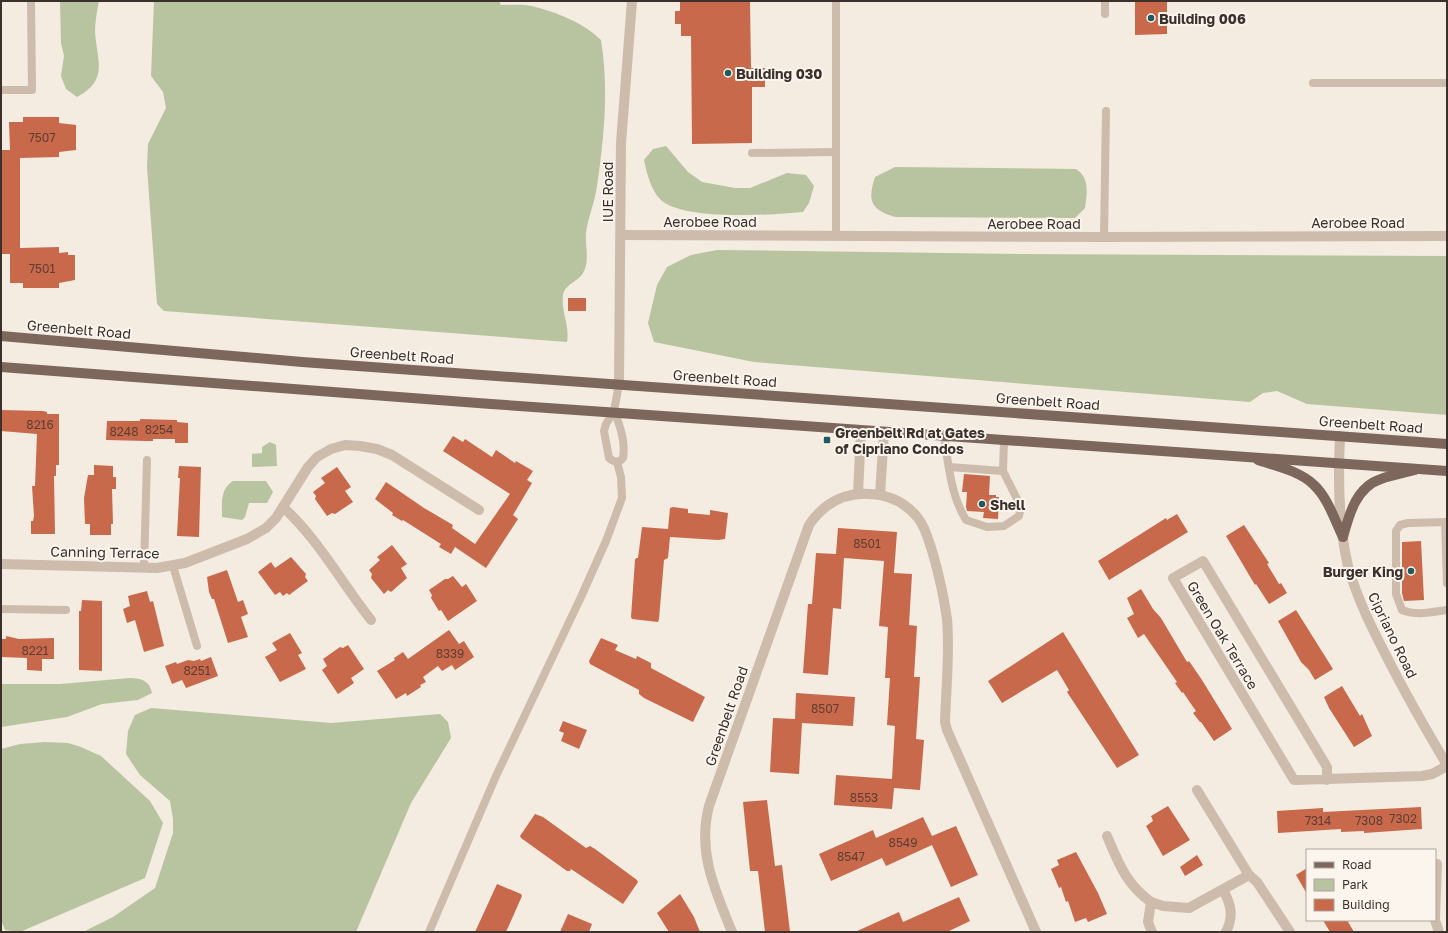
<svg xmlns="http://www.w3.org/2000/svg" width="1448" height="933" font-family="'Golos Text',sans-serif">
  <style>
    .green { fill: #b8c4a0 }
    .building { fill: #c8694b }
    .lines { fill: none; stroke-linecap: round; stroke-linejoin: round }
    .service { stroke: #cdbbac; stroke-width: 8 }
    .minor { stroke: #cdbbac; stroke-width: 10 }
    .tertiary { stroke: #cdbbac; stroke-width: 10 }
    .primary { stroke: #7d675c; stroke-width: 10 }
    .poi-dot { fill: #1f5a5e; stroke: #fbf5ee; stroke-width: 1.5 }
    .labels { text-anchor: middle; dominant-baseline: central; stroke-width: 4; stroke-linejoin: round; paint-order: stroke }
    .number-label { font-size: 12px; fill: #5e3e33 }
    .poi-label { font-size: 14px; font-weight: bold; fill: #3b302b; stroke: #fbf5ee; text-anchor: start }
    .street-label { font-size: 14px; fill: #3b302b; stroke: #fbf5ee }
  </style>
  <rect width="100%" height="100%" fill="#f4ebe1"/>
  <g class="green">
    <path d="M60,1H99C97,11 95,22 95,32C97,61 109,80 77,97L66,89L61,76L64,56L61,43Z"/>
    <path d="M154,1H499L501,5C511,5 523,4 532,6C556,12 584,23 601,40C609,88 604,138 597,186C595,202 588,217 586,233C585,245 590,262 583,273C579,281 565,284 563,295C561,312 570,326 567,342L164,311L157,304L147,167L148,144L166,108L163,92L151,76Z"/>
    <path d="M666,146L688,172L702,182L735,188H750L787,173L806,175L814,186L809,203L803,212C771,215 692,220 665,203C652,195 647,174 644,160L653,149Z"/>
    <path d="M895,167L1076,169C1090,178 1087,193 1085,208L1075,218L896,217C871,210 867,201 875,177Z"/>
    <polygon points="717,250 1018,254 1447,256 1447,415 1307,404 1277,391 1263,393 1250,402 754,362 654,342 648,323 657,285 667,267 691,255"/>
    <polygon points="270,442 276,445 277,466 252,467 252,454 262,453 262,447"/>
    <path d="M233,481H266L273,492L267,503H249L245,517L242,520L222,517C222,503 220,489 233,481Z"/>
    <path d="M130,678C141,678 150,681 152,693L138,700L102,704L67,717L1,727V684H60Z"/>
    <polygon points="151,708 331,723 440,714 448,722 451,738 411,803 356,932 83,932 113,917 155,888 173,833 173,819 170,801 140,775 126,754 128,731 135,715"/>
    <polygon points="45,742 68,743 81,747 101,756 150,801 163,823 145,878 20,932 5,930 1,920 1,749 20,744"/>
  </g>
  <g class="building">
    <polygon points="680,1 750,1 751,68 765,68 765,87 752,87 752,143 692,144 691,36 681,36 681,24 675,24 675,11 680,11"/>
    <polygon points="1135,1 1167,1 1167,34 1135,35"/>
    <polygon points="23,117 59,117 59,123 76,125 76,150 59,152 59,157 20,158 20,248 59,247 59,253 68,252 68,255 75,255 75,280 59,283 59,288 23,288 23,283 10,283 10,254 1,254 1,150 10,150 9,122 23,122"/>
    <rect x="568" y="298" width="18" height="13"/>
    <polygon points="1,410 43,411 47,412 47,414 59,414 59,465 56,465 56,476 54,476 55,534 31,534 31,521 33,521 34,516 32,486 35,486 37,434 1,431"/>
    <polygon points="140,419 177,420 177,422 188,423 188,443 175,443 175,439 153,439 153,441 146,441 106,440 107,421 140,421"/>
    <polygon points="453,436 463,442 465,439 492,457 496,450 515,463 516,461 533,471 527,480 532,483 513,515 518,519 486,568 455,547 451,554 439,547 441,544 403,520 402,521 392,515 393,513 375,499 386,482 424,508 453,525 452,528 475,544 510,494 443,451"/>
    <polygon points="94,465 113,466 113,477 116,477 116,489 112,489 113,524 111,524 111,535 90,535 90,524 85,524 84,498 88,475 94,475"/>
    <polygon points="179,466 201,467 199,537 177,536 180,478 178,478"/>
    <polygon points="337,467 351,487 345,491 353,502 335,514 332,513 327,516 315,499 316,496 313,492 325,483 321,478"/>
    <polygon points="964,474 990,476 989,495 996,495 996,497 999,497 998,519 983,518 984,512 967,511 966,507 967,492 962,492"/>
    <polygon points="673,507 688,509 688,513 710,515 710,510 728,513 725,539 718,540 670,537 668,558 664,560 659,619 658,622 632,619 631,617 635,560 636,558 638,558 642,527 668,529 670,508"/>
    <polygon points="1177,514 1188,532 1109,580 1098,561 1166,518 1167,520"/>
    <polygon points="1244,525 1269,563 1267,564 1279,584 1281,583 1287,593 1269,604 1256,584 1255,585 1226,536"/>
    <polygon points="838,528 897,532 894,573 912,574 909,625 917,626 914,677 920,677 916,739 924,740 920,790 894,788 892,809 834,805 836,775 892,779 895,726 887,725 890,678 885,678 888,627 879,626 884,561 844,558 841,609 833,608 828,675 803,673 808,604 812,604 816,553 836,554"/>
    <polygon points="1421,541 1424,600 1404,601 1402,593 1402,542"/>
    <polygon points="392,545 407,564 401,568 407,578 391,592 388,590 384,594 371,578 372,574 369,570 380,560 377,557"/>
    <polygon points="291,557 306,574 305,577 308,581 289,595 287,593 283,596 280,592 275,595 258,572 271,562 275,568"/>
    <polygon points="227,570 238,602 243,600 248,614 241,617 248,637 228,643 214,599 212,599 209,592 207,577"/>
    <polygon points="453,576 462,587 466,584 477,601 448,621 441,610 439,611 431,598 432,595 429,590 445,579 448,579"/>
    <polygon points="1141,589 1153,609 1161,618 1187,662 1189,661 1202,680 1232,729 1214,741 1201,722 1200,722 1193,713 1196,711 1189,701 1183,692 1182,693 1175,683 1177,682 1144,634 1138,638 1127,618 1134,614 1127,598"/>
    <polygon points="147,591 150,602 153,601 164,646 144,652 135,620 127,623 123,609 130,606 128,596"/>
    <polygon points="82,600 102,601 102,671 79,670 79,611 81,611"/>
    <polygon points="1296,610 1333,669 1315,680 1309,670 1301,662 1278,621"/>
    <polygon points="449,630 459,644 464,641 474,657 455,670 452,665 442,671 438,666 423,677 426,682 420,685 421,687 407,696 406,693 396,699 377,671 395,660 394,658 403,652 408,659"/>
    <polygon points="1063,632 1139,755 1117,768 1067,692 1069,690 1057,670 1002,703 988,681"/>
    <polygon points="290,633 302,653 298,655 306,669 280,682 265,657 277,650 272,643"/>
    <polygon points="6,636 19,639 54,638 54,659 42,659 42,671 27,670 27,658 1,657 1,639 6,639"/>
    <polygon points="601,638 618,645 615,650 636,659 637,656 651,663 651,668 705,697 693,722 644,698 639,694 639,690 590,664 589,661"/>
    <polygon points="348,645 364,669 351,678 354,683 338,694 322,670 327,666 323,659 340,647 343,648"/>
    <polygon points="211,657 218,676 186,688 182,680 172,684 165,666 176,662 177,664 188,660 194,661 200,659 201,661"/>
    <polygon points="1342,686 1360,716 1362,714 1372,736 1354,747 1329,708 1324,697"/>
    <polygon points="796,693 855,697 853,726 802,723 799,774 770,772 773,718 795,719"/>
    <polygon points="563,721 587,730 579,749 561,741 564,733 559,731"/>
    <polygon points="767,800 775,866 782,865 790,932 765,932 758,871 750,871 743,802"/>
    <polygon points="1168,806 1190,840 1163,856 1146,826 1153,821 1151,816"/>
    <polygon points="1421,807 1422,829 1364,833 1364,831 1341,832 1341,829 1278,833 1277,811 1323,808 1323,812"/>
    <polygon points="535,814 543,817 586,848 590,846 595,849 637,880 638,882 623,904 571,869 570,871 567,871 521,838 520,836"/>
    <polygon points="923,817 932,836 956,826 978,875 951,887 932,845 886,866 882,858 831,881 819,854 873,830 876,838"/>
    <polygon points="1076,852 1098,893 1107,914 1088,922 1086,918 1075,922 1068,901 1066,902 1061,887 1059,888 1051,869 1059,865 1057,860"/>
    <polygon points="1197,855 1203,865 1185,876 1180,867"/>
    <polygon points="1307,868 1307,894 1296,875"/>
    <polygon points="497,884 521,894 522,896 506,932 475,932"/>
    <polygon points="680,894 694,917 700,932 669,932 657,913"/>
    <polygon points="959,897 970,921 947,932 855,932 899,912 903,922"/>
    <polygon points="568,914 592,924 589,932 560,932"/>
    <polygon points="1323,920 1347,920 1354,932 1330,932"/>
  </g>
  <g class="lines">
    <g class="service">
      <polyline points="836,1 836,235"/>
      <polyline points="1105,1 1105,14"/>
      <polyline points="1313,83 1447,83"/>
      <polyline points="1,90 32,90 31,1"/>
      <polyline points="752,153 836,152"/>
      <polyline points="1104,237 1106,111"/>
      <path d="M614,411C620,425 626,442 623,458C619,463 613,462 609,458L604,431L606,424L614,411L619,384"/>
      <path d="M944,435C948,463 951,496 966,520L987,527L1004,526L1019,516L1021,507L1003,471L1004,440"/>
      <polyline points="949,467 1003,471"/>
      <polyline points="1445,522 1447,583"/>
      <path d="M1447,522L1408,523L1400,525L1396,531V594L1402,610C1416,616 1432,612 1447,610"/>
      <polyline points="173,566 197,646"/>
      <polyline points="144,568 147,460"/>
      <polyline points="1,609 66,610"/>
      <polyline points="429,932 496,776 581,597 606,541 622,498 621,477 617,462"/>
    </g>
    <g class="minor">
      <polyline points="621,235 1104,237 1447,236"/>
      <polyline points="619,384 621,143 632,1"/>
      <polyline points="858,494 861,430"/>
      <polyline points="880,495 884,432"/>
      <path d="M283,507C319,540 341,582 371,620"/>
      <polyline points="1,564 157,568 185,563 247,539 266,528 276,518 308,467 317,457 331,449 345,445 360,446 377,449 392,455 479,510"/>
      <polyline points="1327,780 1327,767 1203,561 1173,578 1294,780 1422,776 1432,774 1447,766"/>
      <polyline points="1197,790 1249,875 1257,882 1290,932"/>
      <path d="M1107,836C1119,864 1126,884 1151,902L1148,922L1152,932"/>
      <path d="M1223,890C1231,904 1234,916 1226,932"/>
      <polyline points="1151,902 1163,906 1189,908 1249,875"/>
      <polyline points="1435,917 1437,864"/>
      <polyline points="1435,920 1439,932"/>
      <path d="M732,932C715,890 697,852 709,806L809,525C824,503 844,492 871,494C889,495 906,503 918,518C926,528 929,542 933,554C939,575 944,598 947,619C950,653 946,688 945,722L947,730L1036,932"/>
    </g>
    <path class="tertiary" d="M1340,436C1338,479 1338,524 1348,566C1358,602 1375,634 1392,667C1409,700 1428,733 1447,765"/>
    <g class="primary">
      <polyline points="1,336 302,362 1447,444"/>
      <polyline points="1,367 491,404 1447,471"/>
      <path d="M1258,460C1276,466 1300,471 1314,485C1328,498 1335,521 1343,537"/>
      <path d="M1343,537C1349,515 1356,487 1381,479C1392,475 1404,473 1415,470"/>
    </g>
  </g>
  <g class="poi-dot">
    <circle cx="1151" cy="18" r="4"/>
    <circle cx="728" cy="73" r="4"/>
    <rect x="823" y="436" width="8" height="8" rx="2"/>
    <circle cx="982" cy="504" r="4"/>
    <circle cx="1411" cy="571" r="4"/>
  </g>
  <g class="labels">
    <g class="number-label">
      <text x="42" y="137">7507</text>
      <text x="42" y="268">7501</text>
      <text x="40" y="424">8216</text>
      <text x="159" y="429">8254</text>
      <text x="124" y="431">8248</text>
      <text x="867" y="543">8501</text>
      <text x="35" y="650">8221</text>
      <text x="450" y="653">8339</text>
      <text x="197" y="670">8251</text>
      <text x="825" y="708">8507</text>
      <text x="864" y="797">8553</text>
      <text x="1403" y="818">7302</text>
      <text x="1318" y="820">7314</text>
      <text x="1369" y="820">7308</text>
      <text x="903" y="842">8549</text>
      <text x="851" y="856">8547</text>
    </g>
    <g class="poi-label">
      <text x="1159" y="18">Building 006</text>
      <text x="736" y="73">Building 030</text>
      <text x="835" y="432">Greenbelt Rd at Gates<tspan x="835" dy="16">of Cipriano Condos</tspan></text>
      <text x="990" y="504">Shell</text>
      <text x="1403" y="571" text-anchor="end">Burger King</text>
    </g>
    <g class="street-label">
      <text transform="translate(607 192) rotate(-90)">IUE Road</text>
      <text x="710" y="221">Aerobee Road</text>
      <text x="1358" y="222">Aerobee Road</text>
      <text x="1034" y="223">Aerobee Road</text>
      <text transform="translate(79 329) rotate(5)">Greenbelt Road</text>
      <text transform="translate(402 355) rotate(4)">Greenbelt Road</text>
      <text transform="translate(725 378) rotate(4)">Greenbelt Road</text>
      <text transform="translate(1048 401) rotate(4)">Greenbelt Road</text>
      <text transform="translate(1371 424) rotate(4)">Greenbelt Road</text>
      <text transform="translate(105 552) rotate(1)">Canning Terrace</text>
      <text transform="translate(1223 635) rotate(59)">Green Oak Terrace</text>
      <text transform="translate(1393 635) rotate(64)">Cipriano Road</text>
      <text transform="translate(726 716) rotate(-71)">Greenbelt Road</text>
    </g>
  </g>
  <rect width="1448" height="933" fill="none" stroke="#3b302b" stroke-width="4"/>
  <rect x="1306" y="849" width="130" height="72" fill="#fbf5ee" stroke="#aea6a0"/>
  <rect x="1314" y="862" width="20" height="6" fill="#7d675c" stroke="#aea6a0"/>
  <text x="1342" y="869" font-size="12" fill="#3b302b">Road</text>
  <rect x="1314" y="879" width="20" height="12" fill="#b8c4a0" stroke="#aea6a0"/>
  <text x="1342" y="889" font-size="12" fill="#3b302b">Park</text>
  <rect x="1314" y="899" width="20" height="12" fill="#c8694b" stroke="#aea6a0"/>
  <text x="1342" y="909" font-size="12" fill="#3b302b">Building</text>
</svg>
